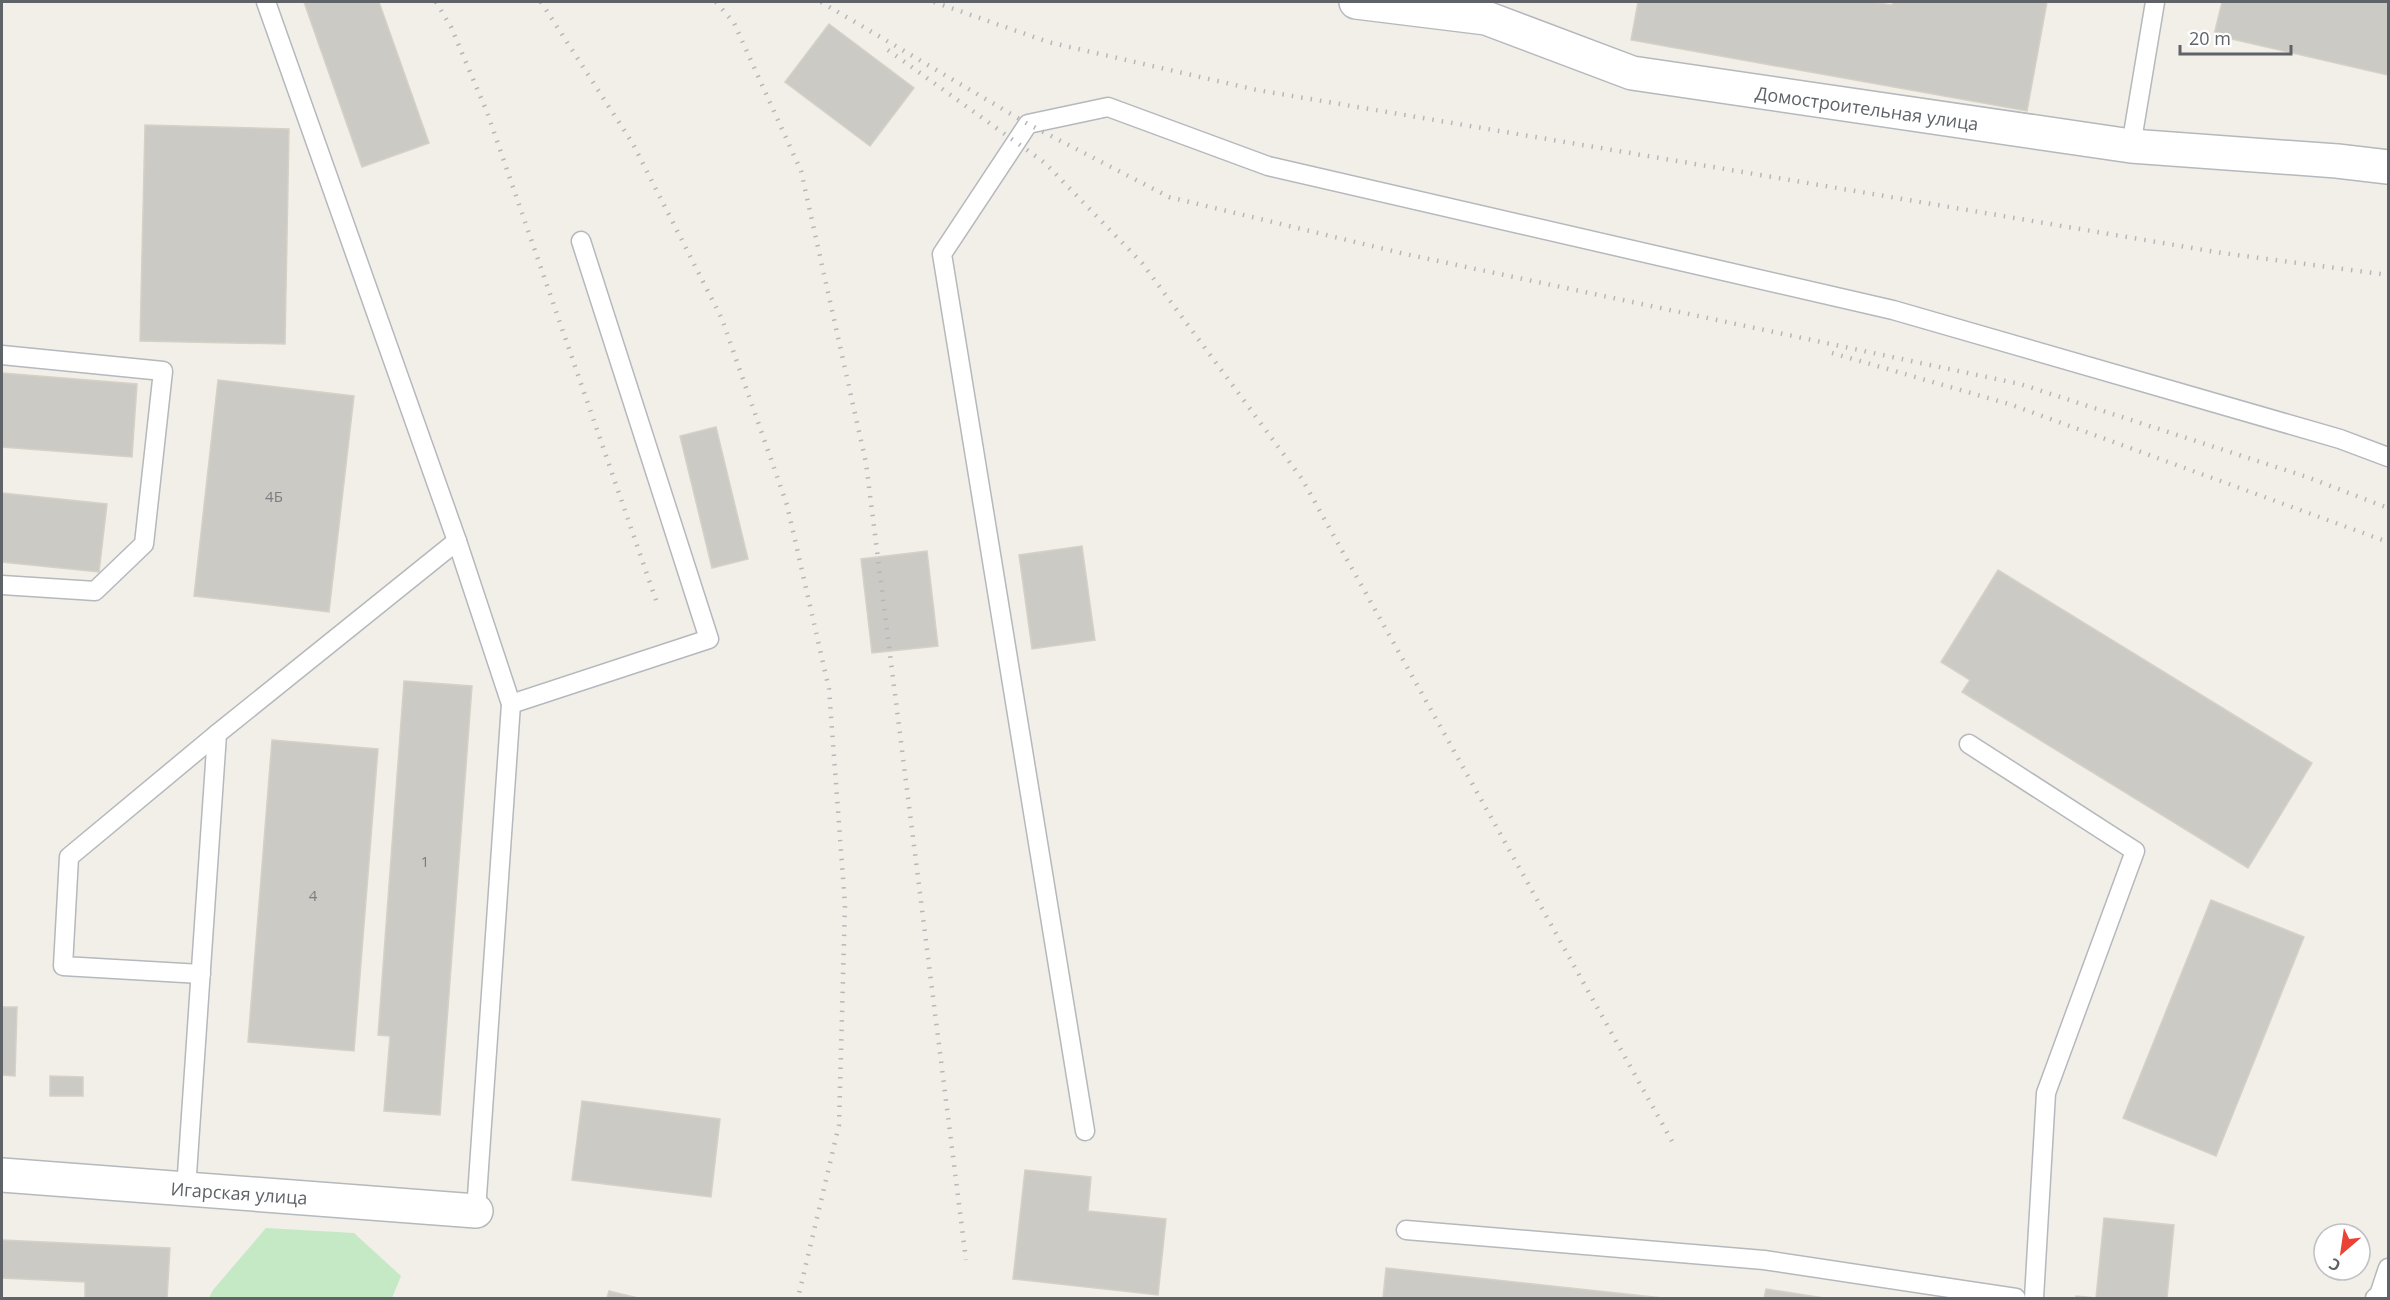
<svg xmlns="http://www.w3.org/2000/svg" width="2390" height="1300" font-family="'Open Sans',sans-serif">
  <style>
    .green { fill: #c5e8c5 }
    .building { fill: #cccac5; stroke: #d6d1c6; stroke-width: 1.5 }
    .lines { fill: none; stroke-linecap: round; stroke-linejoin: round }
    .service-casing { stroke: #b5b8bc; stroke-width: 21 }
    .minor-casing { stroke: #b5b8bc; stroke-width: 36 }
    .service { stroke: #fff; stroke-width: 18 }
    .minor { stroke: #fff; stroke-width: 33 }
    .rail { stroke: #b6b7b8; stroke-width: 4.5; stroke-dasharray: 1.5 8; stroke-linecap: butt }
    .labels { text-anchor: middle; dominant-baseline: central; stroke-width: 4.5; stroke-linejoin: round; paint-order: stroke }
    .number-label { font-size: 15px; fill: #7a7d7f }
    .street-label { font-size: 18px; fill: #5f6368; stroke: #fff }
  </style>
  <rect width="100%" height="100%" fill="#f1efe8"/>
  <polygon class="green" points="266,1228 354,1233 401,1276 392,1298 209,1298 213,1290"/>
  <g class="building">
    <polygon points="304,2 379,2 429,143 362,167"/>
    <polygon points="1638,2 1871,2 1892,5 1893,2 2047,2 2027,111 1631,40"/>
    <polygon points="2222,2 2388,2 2388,75 2214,35"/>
    <polygon points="829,24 914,88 870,146 785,82"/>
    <polygon points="145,125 289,129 285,344 140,341"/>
    <polygon points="2,373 137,384 132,457 2,447"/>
    <polygon points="218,380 354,396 329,612 194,596"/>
    <polygon points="716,427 748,559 712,568 680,436"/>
    <polygon points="2,493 107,504 99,572 2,562"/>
    <polygon points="1082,546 1095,640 1032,649 1019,555"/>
    <polygon points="927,551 938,646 872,653 861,559"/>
    <polygon points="1998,570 2312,763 2248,868 1962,692 1970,680 1941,662"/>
    <polygon points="404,681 472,686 440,1115 384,1111 390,1036 378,1035"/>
    <polygon points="272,740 378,749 354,1051 248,1042"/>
    <polygon points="2211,900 2304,937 2216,1156 2123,1118"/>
    <polygon points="2,1007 17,1007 15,1076 2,1075"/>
    <polygon points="50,1076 83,1077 83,1096 50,1096"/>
    <polygon points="582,1101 720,1119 711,1197 572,1180"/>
    <polygon points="1025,1170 1091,1177 1088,1211 1166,1219 1158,1295 1013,1279"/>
    <polygon points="2104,1218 2174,1225 2167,1298 2076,1298 2076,1296 2096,1298"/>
    <polygon points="2,1240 170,1248 167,1298 85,1298 85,1282 2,1278"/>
    <polygon points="1386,1268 1663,1298 1383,1298"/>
    <polygon points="1766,1289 1824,1298 1764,1298"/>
    <polygon points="609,1291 638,1298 607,1298"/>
  </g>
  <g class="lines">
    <defs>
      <g id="service">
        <polyline points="266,2 457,541 511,704 476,1211"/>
        <polyline points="2131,146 2155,2"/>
        <polyline points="2,355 163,371 144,544 95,591 2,585"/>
        <polyline points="511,704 709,639 581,241"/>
        <polyline points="1969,744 2135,851 2046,1093 2034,1298"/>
        <polyline points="201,974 63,966 69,857 217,734"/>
        <polyline points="1085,1131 942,254 1028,124 1108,107 1268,166 1893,310 2340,439 2388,457"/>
        <polyline points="186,1189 217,734 457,541"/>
        <polyline points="1406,1230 1764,1260 2016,1298"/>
        <polyline points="2375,1298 2379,1295 2388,1268"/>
      </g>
      <g id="minor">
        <polyline points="1356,2 1486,18 1632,73 2131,146 2337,161 2388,167"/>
        <polyline points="2,1175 476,1211"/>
      </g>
    </defs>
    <use href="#service" class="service-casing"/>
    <use href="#minor" class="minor-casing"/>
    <use href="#service" class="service"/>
    <use href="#minor" class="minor"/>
    <g class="rail">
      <polyline points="436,2 451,27 487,112 658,606"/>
      <polyline points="541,2 633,144 722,319 787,505 829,689 845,905 839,1125 798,1298"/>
      <polyline points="716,2 734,23 801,171 866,463 966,1260"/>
      <polyline points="821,2 1028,124 1169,197 1405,254 2020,384 2307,477 2388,508"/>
      <polyline points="934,2 1048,42 1257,90 2222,253 2388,275"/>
      <polyline points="888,50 1045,163 1142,263 1302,479 1673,1143"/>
      <polyline points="1832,353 2009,404 2388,542"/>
    </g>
  </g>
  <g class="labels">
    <g class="number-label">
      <text x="274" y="496">4Б</text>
      <text x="425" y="861">1</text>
      <text x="313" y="895">4</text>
    </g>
    <g class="street-label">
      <text transform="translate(1867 108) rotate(8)">Домостроительная улица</text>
      <text transform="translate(239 1193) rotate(4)">Игарская улица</text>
    </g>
  </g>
  <rect width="2390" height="1300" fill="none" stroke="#5f6368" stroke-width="6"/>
  <g transform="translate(2342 1252) rotate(209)"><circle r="28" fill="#ffffff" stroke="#bfc1c3" stroke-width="1.5"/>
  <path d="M0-4.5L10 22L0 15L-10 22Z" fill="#ea4335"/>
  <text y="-9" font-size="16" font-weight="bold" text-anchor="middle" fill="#5f6368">С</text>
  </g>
  <path d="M2180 45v9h111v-9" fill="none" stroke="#5f6368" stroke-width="3"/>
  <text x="2189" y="45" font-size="18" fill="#5f6368" stroke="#ffffff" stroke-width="4.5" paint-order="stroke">20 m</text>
</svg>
